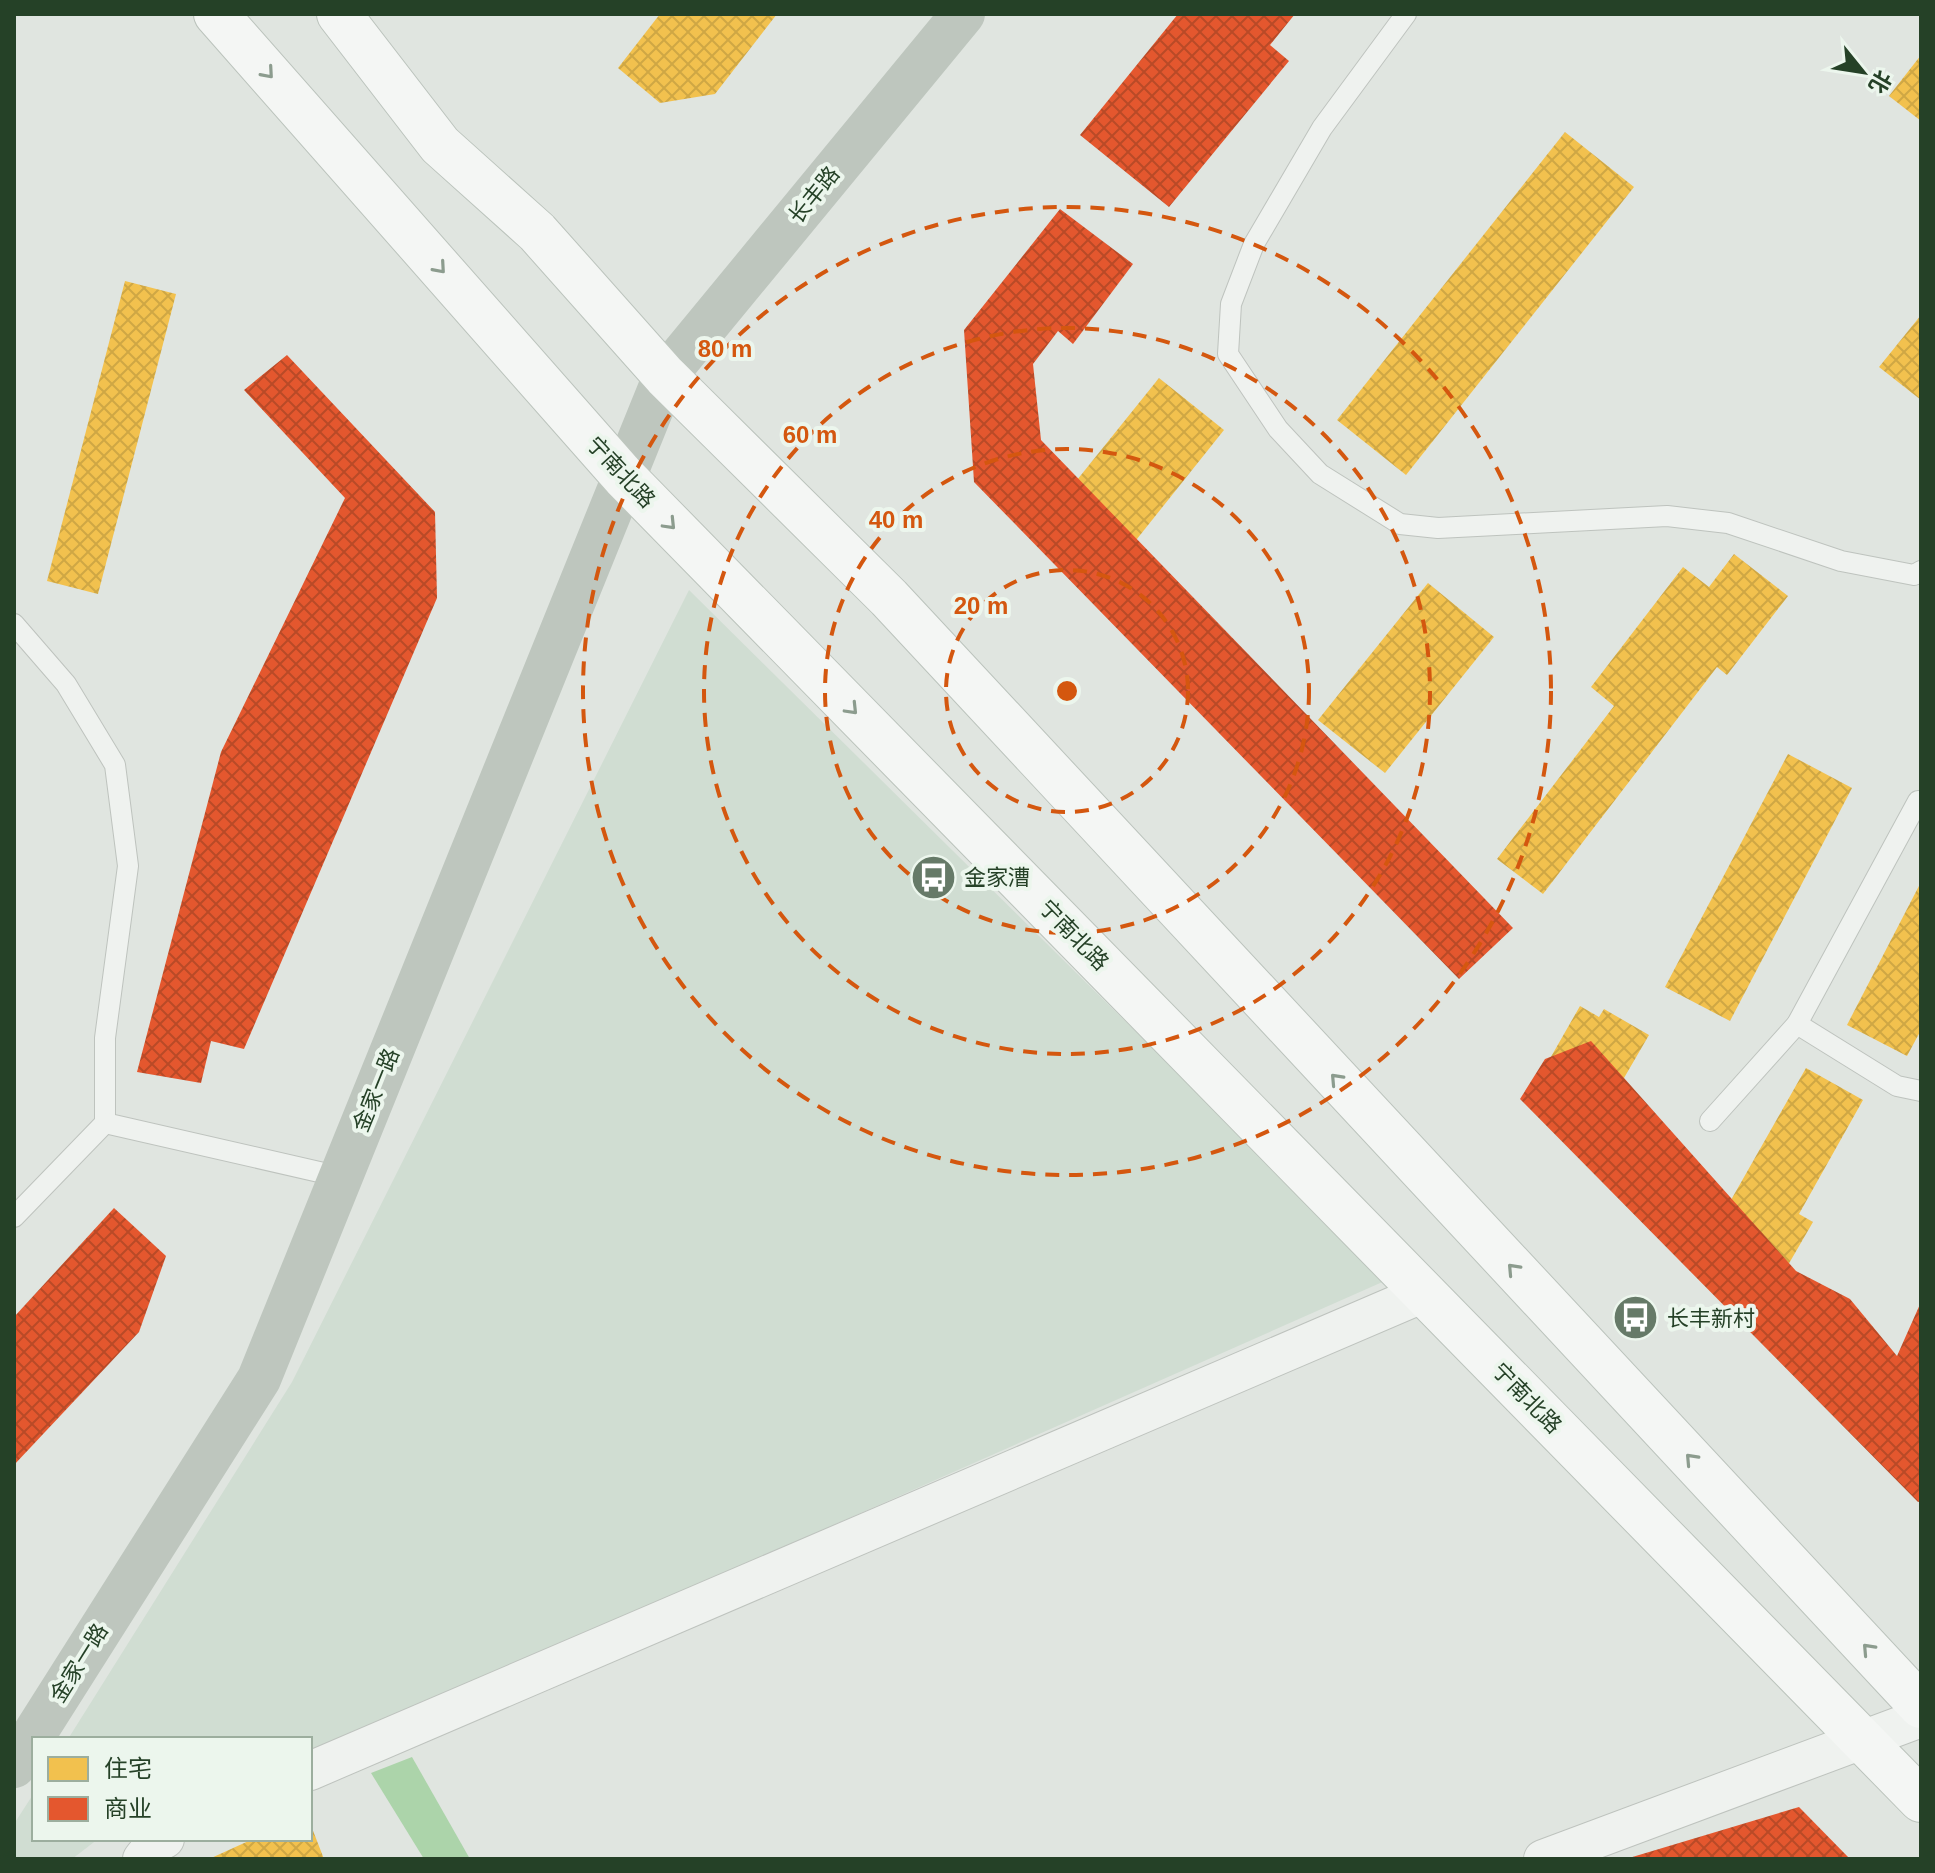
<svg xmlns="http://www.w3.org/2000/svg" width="1935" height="1873" font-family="Arial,'Noto Sans SC',sans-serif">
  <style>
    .built { fill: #d0ddd2 }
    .water { fill: #acd4aa }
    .homes { fill: url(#homes-cross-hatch) }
    .shops { fill: url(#shops-cross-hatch) }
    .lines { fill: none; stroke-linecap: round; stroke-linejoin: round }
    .lane-casing { stroke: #bec3be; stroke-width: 22 }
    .street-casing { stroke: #bec3be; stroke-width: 40 }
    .primary-casing { stroke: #bbc3bc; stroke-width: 46 }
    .lane { stroke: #eff2ef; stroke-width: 20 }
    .street { stroke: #eff2ef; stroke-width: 38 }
    .secondary { stroke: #bec6be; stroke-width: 44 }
    .primary { stroke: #f4f6f4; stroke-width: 44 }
    .oneway { stroke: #8c9c8e }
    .ring { fill: none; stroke: #d4570f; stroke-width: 4; stroke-dasharray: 14 10 }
    .labels { text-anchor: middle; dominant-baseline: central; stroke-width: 8; stroke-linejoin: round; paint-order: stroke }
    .street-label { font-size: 22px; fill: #254127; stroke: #ecf6ed }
    .poi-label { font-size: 22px; fill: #254127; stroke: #ecf6ed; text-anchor: start }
    .centre { fill: #d4570f; stroke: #ecf6ed; stroke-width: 4 }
    .ring-label { font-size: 24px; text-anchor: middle; font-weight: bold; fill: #d4570f; stroke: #ecf6ed; stroke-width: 8; stroke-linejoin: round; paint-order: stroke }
  </style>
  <defs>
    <pattern id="homes-cross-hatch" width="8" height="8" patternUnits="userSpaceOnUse" patternTransform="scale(2)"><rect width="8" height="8" fill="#f2c14e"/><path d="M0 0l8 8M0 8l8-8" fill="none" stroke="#cfa744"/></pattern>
    <pattern id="shops-cross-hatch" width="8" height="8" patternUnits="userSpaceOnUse" patternTransform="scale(2)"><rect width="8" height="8" fill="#e4572e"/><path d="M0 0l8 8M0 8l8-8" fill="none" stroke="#b94a27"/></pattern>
  </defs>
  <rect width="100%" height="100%" fill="#e0e5e0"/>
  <g class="built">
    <polygon points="689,590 1387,1280 346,1741 310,1755 310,1739 68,1739 292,1382"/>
    <polygon points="34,1793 34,1839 98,1839 72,1859 14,1859 14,1824"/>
  </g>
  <polygon class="water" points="412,1757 470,1859 424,1859 371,1773"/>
  <g class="homes">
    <polygon points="660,14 777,14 715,94 660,103 618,68"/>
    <polygon points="1213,14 1226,14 1284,60 1170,202 1104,150"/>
    <polygon points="1921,55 1921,121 1889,96"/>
    <polygon points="1565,132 1634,187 1406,475 1337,420"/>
    <polygon points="125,281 176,294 98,594 47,581"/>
    <polygon points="1921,315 1921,400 1879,367"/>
    <polygon points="1159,378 1224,430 1109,574 1044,521"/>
    <polygon points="337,524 418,545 389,656 377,653 347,767 329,762 299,877 281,872 252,983 169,962 199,845 215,849 243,742 261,747 292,627 308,632"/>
    <polygon points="1734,554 1788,596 1727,675 1717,667 1543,894 1497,859 1614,706 1591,687 1683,567 1709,587"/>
    <polygon points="1428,583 1494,637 1385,773 1318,720"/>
    <polygon points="1788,754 1852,788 1730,1021 1665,987"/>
    <polygon points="1921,882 1921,1030 1907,1056 1847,1025"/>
    <polygon points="1580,1006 1599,1017 1604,1009 1649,1035 1599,1121 1553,1094 1557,1086 1540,1076"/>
    <polygon points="1806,1068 1863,1100 1799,1214 1813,1222 1773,1291 1702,1251"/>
    <polygon points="112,1219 156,1260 44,1381 14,1353 14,1325"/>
    <polygon points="1917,1327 1921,1329 1921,1441 1877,1423"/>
    <polygon points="310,1823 324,1859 209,1859 253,1839 310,1839"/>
  </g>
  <g class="shops">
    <polygon points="1178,14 1295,14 1270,45 1289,61 1169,207 1080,135"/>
    <polygon points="1060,209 1133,264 1073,344 1058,331 1033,364 1041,440 1513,928 1459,979 974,482 964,330"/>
    <polygon points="287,355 435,512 437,598 244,1049 211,1041 201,1083 137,1072 221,752 345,498 244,390"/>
    <polygon points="1591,1041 1796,1271 1850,1299 1897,1356 1921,1302 1921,1501 1918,1502 1520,1099 1545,1059"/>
    <polygon points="114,1208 166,1256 139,1332 14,1465 14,1317"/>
    <polygon points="1799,1807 1850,1859 1629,1859 1629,1858"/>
  </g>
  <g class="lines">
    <defs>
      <g id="lane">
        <polyline points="1406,14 1322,128 1254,244 1231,304 1228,354 1278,429 1320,474 1400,524 1438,528 1667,516 1728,523 1841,561 1914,575 1921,571"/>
        <polyline points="14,624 66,684 115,765 128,866 105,1038 105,1123 14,1217"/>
        <polyline points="1797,1024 1897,1086 1921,1091"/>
        <polyline points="1710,1121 1797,1024 1918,801"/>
        <polyline points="105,1123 341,1177"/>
      </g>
      <g id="street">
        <polyline points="310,1771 1424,1293"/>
        <polyline points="142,1859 153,1845 165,1839"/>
        <polyline points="1543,1859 1921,1718"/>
      </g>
      <g id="primary">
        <polyline points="216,14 624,477 1921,1800"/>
        <polyline points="339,14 440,145 537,232 665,376 889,598 1921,1706"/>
      </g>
    </defs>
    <use href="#lane" class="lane-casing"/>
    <use href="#street" class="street-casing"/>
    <use href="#primary" class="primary-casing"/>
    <use href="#lane" class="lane"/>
    <use href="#street" class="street"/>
    <polyline class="secondary" points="14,1766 259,1379 665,376 963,14"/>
    <use href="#primary" class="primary"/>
  </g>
  <defs><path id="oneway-chevron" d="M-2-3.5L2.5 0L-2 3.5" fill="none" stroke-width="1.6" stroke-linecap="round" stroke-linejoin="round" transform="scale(2)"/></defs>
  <g class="oneway">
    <use href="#oneway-chevron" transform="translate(268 73) rotate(49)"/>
    <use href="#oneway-chevron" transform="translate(440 268) rotate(49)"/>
    <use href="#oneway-chevron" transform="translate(670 524) rotate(46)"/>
    <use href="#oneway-chevron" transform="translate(852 709) rotate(46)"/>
    <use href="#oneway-chevron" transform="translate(1336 1079) rotate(-133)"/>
    <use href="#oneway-chevron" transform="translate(1513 1269) rotate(-133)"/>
    <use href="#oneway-chevron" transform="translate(1691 1459) rotate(-133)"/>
    <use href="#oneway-chevron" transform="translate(1868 1649) rotate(-133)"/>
  </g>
  <g class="ring">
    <circle cx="1067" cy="691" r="121"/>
    <circle cx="1067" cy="691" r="242"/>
    <circle cx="1067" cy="691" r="363"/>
    <circle cx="1067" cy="691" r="484"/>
  </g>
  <defs>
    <symbol id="bus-disc" viewBox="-11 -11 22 22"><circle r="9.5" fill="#667a68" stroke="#ecf6ed"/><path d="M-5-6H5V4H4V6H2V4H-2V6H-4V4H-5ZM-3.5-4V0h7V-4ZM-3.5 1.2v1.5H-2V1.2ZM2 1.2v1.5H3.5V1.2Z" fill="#fff"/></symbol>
  </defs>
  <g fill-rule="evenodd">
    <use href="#bus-disc" x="908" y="852" width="51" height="51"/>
    <use href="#bus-disc" x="1610" y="1292" width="51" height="51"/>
  </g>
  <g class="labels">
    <g class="street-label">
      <text transform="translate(814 195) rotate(-51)">长丰路</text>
      <text transform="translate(621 472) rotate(47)">宁南北路</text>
      <text transform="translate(1074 935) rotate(46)">宁南北路</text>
      <text transform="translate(376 1090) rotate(-68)">金家一路</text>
      <text transform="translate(1527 1398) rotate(46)">宁南北路</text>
      <text transform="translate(79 1663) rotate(-58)">金家一路</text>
    </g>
    <g class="poi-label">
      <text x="964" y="877">金家漕</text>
      <text x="1667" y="1318">长丰新村</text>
    </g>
  </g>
  <circle cx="1067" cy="691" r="12" class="centre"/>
  <g class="ring-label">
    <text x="725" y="357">80 m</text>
    <text x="810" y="443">60 m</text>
    <text x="896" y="528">40 m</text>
    <text x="981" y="614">20 m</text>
  </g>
  <rect width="1935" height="1873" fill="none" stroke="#254127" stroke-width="32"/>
  <rect x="32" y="1737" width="280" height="104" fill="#ecf6ed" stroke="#9cae9e" stroke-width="2"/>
  <rect x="48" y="1757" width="40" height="24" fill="#f2c14e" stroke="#9cae9e" stroke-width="2"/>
  <text x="104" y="1777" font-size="24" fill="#254127">住宅</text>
  <rect x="48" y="1797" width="40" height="24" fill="#e4572e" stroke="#9cae9e" stroke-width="2"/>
  <text x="104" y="1817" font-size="24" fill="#254127">商业</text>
  <g transform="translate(1863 72) rotate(120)" stroke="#ecf6ed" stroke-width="6" paint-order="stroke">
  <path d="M0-6L14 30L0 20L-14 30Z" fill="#254127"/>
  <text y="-12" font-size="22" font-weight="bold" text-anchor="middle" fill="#254127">北</text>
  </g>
</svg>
